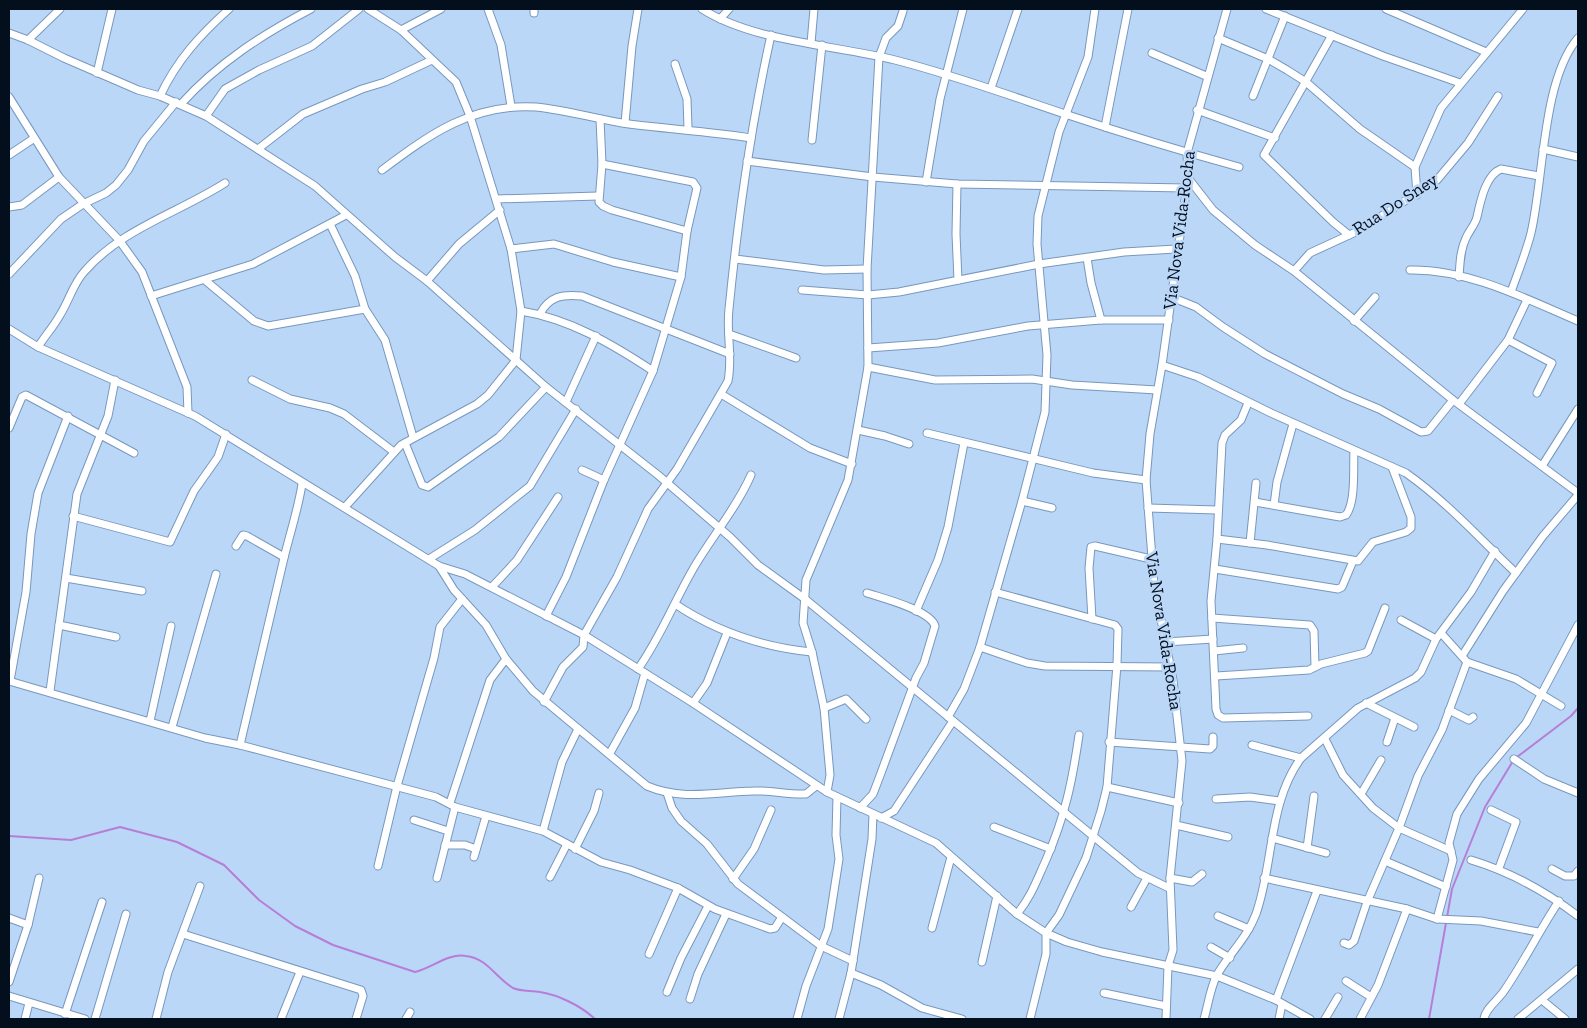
<svg xmlns="http://www.w3.org/2000/svg" width="1587" height="1028" font-family="'Zilla Slab',serif">
  <style>
    .lines { fill: none; stroke-linecap: round; stroke-linejoin: round }
    .stream { stroke: #b77ed7; stroke-width: 2 }
    .street-casing { stroke: #7798be; stroke-width: 9 }
    .street { stroke: #fff; stroke-width: 7 }
    .labels { text-anchor: middle; dominant-baseline: central; stroke-width: 5; stroke-linejoin: round; paint-order: stroke }
    .street-label { font-size: 18px; fill: #040f1d; stroke: #bbd7f7 }
  </style>
  <rect width="100%" height="100%" fill="#bbd7f7"/>
  <g class="lines">
    <g class="stream">
      <polyline points="1517,757 1571,716 1578,708"/>
      <path d="M9,836L71,840L120,827L177,842L224,865L259,900L295,926L333,945L415,972C432,968 448,953 466,956C487,958 496,978 513,988C521,992 532,990 540,992C559,995 581,1006 595,1019"/>
      <polyline points="1429,1019 1452,889 1485,807 1513,761"/>
    </g>
    <defs>
      <g id="street">
        <polyline points="488,9 501,45 511,106"/>
        <path d="M702,9C754,42 835,45 895,60C954,75 1011,96 1068,115C1125,134 1181,151 1239,167"/>
        <polyline points="1266,9 1383,56 1460,83"/>
        <polyline points="1386,9 1486,52"/>
        <polyline points="534,13 534,9"/>
        <polyline points="720,19 729,9"/>
        <polyline points="401,30 441,9"/>
        <polyline points="9,33 28,40 64,58 138,90 160,96 206,116 315,186 395,257 427,281 546,387 658,475 730,537 758,565 805,599 1138,873 1169,888"/>
        <polyline points="1332,35 1264,155 1333,222 1349,235"/>
        <polyline points="1218,38 1268,59 1287,70 1306,82 1360,129 1415,167"/>
        <polyline points="28,40 60,9"/>
        <polyline points="811,43 814,9"/>
        <polyline points="1152,53 1206,76"/>
        <polyline points="675,64 687,99 688,128"/>
        <polyline points="97,73 112,9"/>
        <polyline points="991,88 1018,9"/>
        <path d="M160,96C177,60 200,35 229,9"/>
        <polyline points="1253,96 1285,16"/>
        <polyline points="9,97 59,177 119,240 142,272 187,387 188,413"/>
        <path d="M181,104C218,63 263,34 311,9"/>
        <polyline points="1197,110 1275,138"/>
        <polyline points="206,116 225,89 259,70 312,46 359,9"/>
        <polyline points="600,119 602,164 599,202 603,206 612,210 687,231"/>
        <polyline points="625,123 632,46 638,9"/>
        <polyline points="1105,127 1128,9"/>
        <polyline points="812,140 822,45"/>
        <polyline points="258,149 303,114 362,89 385,82 432,60"/>
        <polyline points="1543,149 1578,157"/>
        <polyline points="9,155 33,139"/>
        <polyline points="747,161 873,177 957,184 1186,188"/>
        <path d="M382,170C430,134 473,103 536,107C565,110 593,118 622,123C665,129 708,131 751,138"/>
        <polyline points="1188,178 1213,210 1255,245 1294,271 1453,400 1578,493"/>
        <polyline points="926,182 940,99 963,9"/>
        <polyline points="957,184 956,234 958,280"/>
        <polyline points="1417,195 1415,167 1441,108 1523,9"/>
        <polyline points="497,199 598,196"/>
        <polyline points="9,207 22,205 59,177"/>
        <polyline points="330,224 355,276 365,309 385,340 413,437"/>
        <polyline points="511,249 554,244 613,262 681,277"/>
        <polyline points="1087,258 1091,283 1101,320"/>
        <polyline points="735,259 824,270 867,269"/>
        <path d="M1410,270C1469,269 1526,299 1578,321"/>
        <polyline points="1294,271 1310,253 1360,230 1437,180 1468,143 1498,96"/>
        <polyline points="9,274 61,219 83,204 106,193 116,185 128,170 144,141 176,102"/>
        <path d="M1459,277C1460,264 1460,250 1466,238C1469,231 1475,225 1477,217C1480,204 1485,175 1501,169L1539,176"/>
        <polyline points="206,281 254,321 268,326 365,309"/>
        <polyline points="427,281 459,244 500,210"/>
        <polyline points="802,290 868,295 899,292 1039,264 1124,252 1176,249"/>
        <path d="M1511,292C1518,272 1526,253 1531,233C1544,178 1542,80 1578,38"/>
        <polyline points="151,296 253,264 346,215"/>
        <polyline points="1171,297 1196,307 1223,327 1265,354 1343,394 1379,409 1421,432 1428,431 1453,400"/>
        <path d="M521,311C570,319 612,344 653,371"/>
        <path d="M540,314C549,296 563,294 582,296L730,354"/>
        <polyline points="1354,321 1375,297"/>
        <polyline points="9,329 38,347 195,416 439,566 465,574 584,635 693,703 827,792 936,843 1017,914 1046,933 1067,942 1102,952 1217,976 1276,1000 1310,1019"/>
        <polyline points="729,334 796,358"/>
        <polyline points="1508,340 1552,363 1537,393"/>
        <path d="M38,347C45,336 54,326 60,315C69,301 73,284 84,272C121,229 178,213 225,183"/>
        <polyline points="868,348 938,343 1028,326 1101,320 1169,320"/>
        <path d="M1162,365L1198,377L1271,413L1406,473C1447,502 1480,539 1516,573"/>
        <polyline points="868,367 935,380 1032,379 1072,385 1157,390"/>
        <polyline points="252,380 290,399 330,408 344,414 394,452"/>
        <polyline points="721,394 810,448 852,464"/>
        <polyline points="566,402 596,336"/>
        <polyline points="1248,403 1241,420 1225,435 1222,443 1217,539 1211,601 1216,709 1218,715 1223,718 1308,716"/>
        <polyline points="1459,404 1508,340 1527,300"/>
        <polyline points="9,428 22,397 26,395 134,453"/>
        <polyline points="858,430 885,436 909,444"/>
        <polyline points="927,433 1093,473 1146,480"/>
        <polyline points="405,443 422,485 428,487 499,437 546,387"/>
        <polyline points="1542,466 1578,409"/>
        <polyline points="582,470 604,480"/>
        <polyline points="1022,501 1052,508"/>
        <path d="M1255,502L1340,517L1346,515C1356,502 1353,468 1354,451"/>
        <polyline points="1274,505 1277,482 1293,424"/>
        <polyline points="345,507 401,445 477,404 488,395 516,360 521,311 511,249 470,116 456,82 401,30 368,9"/>
        <polyline points="1148,508 1217,510"/>
        <polyline points="73,516 170,542 194,491 218,457 226,434"/>
        <polyline points="1217,539 1267,545 1358,561 1373,542 1406,532 1411,528 1411,517 1392,467"/>
        <polyline points="1250,543 1256,483"/>
        <polyline points="236,546 243,535 247,536 284,557"/>
        <polyline points="429,559 475,530 530,486 576,409"/>
        <path d="M439,566L454,590L486,625L506,659L533,691L647,786C683,801 716,792 753,791C771,790 788,795 806,794L816,786"/>
        <polyline points="1215,569 1338,589 1342,587 1353,561"/>
        <polyline points="66,578 142,591"/>
        <polyline points="492,587 517,560 558,497"/>
        <polyline points="995,592 1115,625 1118,629 1117,665 1107,787 1101,811 1086,858 1059,915 1046,933 1046,954 1030,1019"/>
        <path d="M675,604C717,632 762,647 812,652"/>
        <polyline points="916,611 938,560 948,527 964,443"/>
        <polyline points="546,616 566,577 604,480 653,371 681,277 687,231 697,188 693,182 602,164"/>
        <polyline points="1212,618 1310,625 1314,631 1315,667"/>
        <polyline points="1092,619 1089,568 1091,547 1095,546 1151,559"/>
        <polyline points="1401,620 1436,639"/>
        <polyline points="59,625 116,637"/>
        <polyline points="1441,633 1467,662 1516,679 1561,706"/>
        <polyline points="1166,642 1213,639"/>
        <polyline points="980,647 1027,663 1045,666 1170,667"/>
        <polyline points="1214,651 1243,648"/>
        <polyline points="1462,656 1503,591 1543,536 1578,495"/>
        <path d="M638,669C662,635 675,599 696,564C714,534 737,507 751,475"/>
        <polyline points="1216,676 1309,670 1321,664 1365,653 1368,651 1385,608"/>
        <polyline points="9,681 205,738 240,745 436,797 455,807 543,831 601,862 630,870 678,888 715,909 770,929 775,928 782,917"/>
        <polyline points="10,681 26,592 31,534 38,493 68,416"/>
        <polyline points="50,691 77,494 108,416 115,380"/>
        <path d="M544,702L563,667L583,647L584,635L617,577L648,509L677,469L728,381C733,356 726,333 729,309C738,217 751,125 771,35"/>
        <polyline points="693,703 707,683 727,633"/>
        <polyline points="1366,703 1414,727"/>
        <polyline points="824,708 846,699 866,719"/>
        <polyline points="1449,710 1469,720 1473,717"/>
        <polyline points="948,717 964,689 980,647 1022,501 1045,412 1047,355 1037,244 1038,216 1059,132 1088,57 1095,9"/>
        <polyline points="150,721 171,626"/>
        <polyline points="172,727 216,574"/>
        <polyline points="1325,739 1343,775 1373,808 1399,828 1367,902 1354,941 1349,945 1344,943"/>
        <polyline points="1109,742 1210,749 1213,746 1213,737"/>
        <polyline points="1387,742 1395,718"/>
        <path d="M240,745C255,683 269,620 284,558C290,533 298,510 302,484"/>
        <polyline points="1252,745 1301,758"/>
        <polyline points="610,753 635,708 645,673"/>
        <polyline points="1514,759 1544,779 1578,793"/>
        <polyline points="1107,787 1179,803"/>
        <polyline points="827,792 830,775 824,708 812,652 803,623 806,580 848,480 868,367 867,269 879,57 886,38 898,26 903,11"/>
        <polyline points="667,793 672,808 681,821 707,844 738,884 821,946 853,961"/>
        <polyline points="1361,794 1381,760"/>
        <polyline points="1216,799 1250,797 1280,801"/>
        <polyline points="450,803 490,680 506,659"/>
        <path d="M860,808L873,794L881,773L916,678L924,663L935,626C930,610 882,598 867,593"/>
        <polyline points="1491,810 1516,822 1499,868"/>
        <polyline points="881,818 894,811 953,721"/>
        <polyline points="414,820 448,831"/>
        <polyline points="1176,825 1228,837"/>
        <polyline points="994,827 1051,849"/>
        <polyline points="543,831 562,762 578,729"/>
        <polyline points="1272,838 1326,853"/>
        <polyline points="445,845 465,845 476,849"/>
        <polyline points="1307,848 1314,796"/>
        <polyline points="575,849 594,811 599,793"/>
        <polyline points="1451,851 1399,828 1418,776 1442,730 1467,662"/>
        <polyline points="474,857 486,816"/>
        <path d="M1471,860C1511,872 1545,891 1578,916"/>
        <polyline points="1385,861 1446,887"/>
        <polyline points="378,866 397,786 434,658 440,627 462,599"/>
        <polyline points="1552,869 1565,876 1574,876 1578,871"/>
        <polyline points="550,877 567,844"/>
        <polyline points="437,878 455,807"/>
        <polyline points="1170,878 1192,882 1202,874"/>
        <polyline points="1264,878 1407,909 1437,919 1481,921 1538,932"/>
        <polyline points="733,879 754,849 771,810"/>
        <polyline points="1131,907 1147,878"/>
        <path d="M1017,914C1032,895 1036,882 1046,860C1065,816 1072,783 1079,735"/>
        <polyline points="1218,916 1249,929"/>
        <polyline points="9,918 28,925"/>
        <polyline points="1437,919 1453,860 1449,843 1457,814 1479,779 1526,723 1578,625"/>
        <polyline points="932,928 951,857"/>
        <polyline points="183,934 361,990 363,996 356,1019"/>
        <polyline points="1211,947 1230,958"/>
        <polyline points="649,954 678,888"/>
        <polyline points="982,962 997,896"/>
        <polyline points="851,973 881,985 922,1008 962,1019"/>
        <polyline points="1346,981 1371,997"/>
        <polyline points="9,982 28,925 39,878"/>
        <polyline points="667,992 681,958 708,906"/>
        <polyline points="1104,993 1166,1006"/>
        <polyline points="9,996 85,1019"/>
        <polyline points="690,999 698,974 726,914"/>
        <polyline points="1276,1000 1317,891"/>
        <polyline points="1542,1000 1565,1019"/>
        <polyline points="65,1014 102,902"/>
        <polyline points="25,1019 29,1003"/>
        <polyline points="95,1019 126,914"/>
        <polyline points="156,1019 168,972 200,886"/>
        <polyline points="281,1019 300,972"/>
        <polyline points="406,1019 410,1012"/>
        <polyline points="797,1019 806,986 828,929 832,904 839,859 836,835 837,797"/>
        <polyline points="839,1019 851,973 872,839 873,814"/>
        <polyline points="1166,1019 1168,966 1173,950 1170,878 1182,761 1173,680 1154,584 1146,480 1150,434 1162,365 1188,178 1187,153 1227,9"/>
        <path d="M1204,1019C1208,1006 1210,988 1217,975C1229,954 1247,938 1256,914C1274,863 1268,803 1301,758L1358,708L1415,678L1421,672L1436,639L1471,592L1495,551"/>
        <polyline points="1279,1019 1282,1004"/>
        <polyline points="1325,1019 1338,997"/>
        <polyline points="1360,1019 1378,985 1407,909"/>
        <path d="M1484,1019C1485,1009 1498,1000 1504,991C1524,962 1539,931 1559,901"/>
        <polyline points="1518,1019 1578,969"/>
      </g>
    </defs>
    <use href="#street" class="street-casing"/>
    <use href="#street" class="street"/>
  </g>
  <g class="labels">
    <g class="street-label">
      <text transform="translate(1395 204) rotate(-33)">Rua Do Sney</text>
      <text transform="translate(1179 230) rotate(-83)">Via Nova Vida-Rocha</text>
      <text transform="translate(1164 631) rotate(81)">Via Nova Vida-Rocha</text>
    </g>
  </g>
  <rect width="1587" height="1028" fill="none" stroke="#040f1d" stroke-width="20"/>
</svg>
